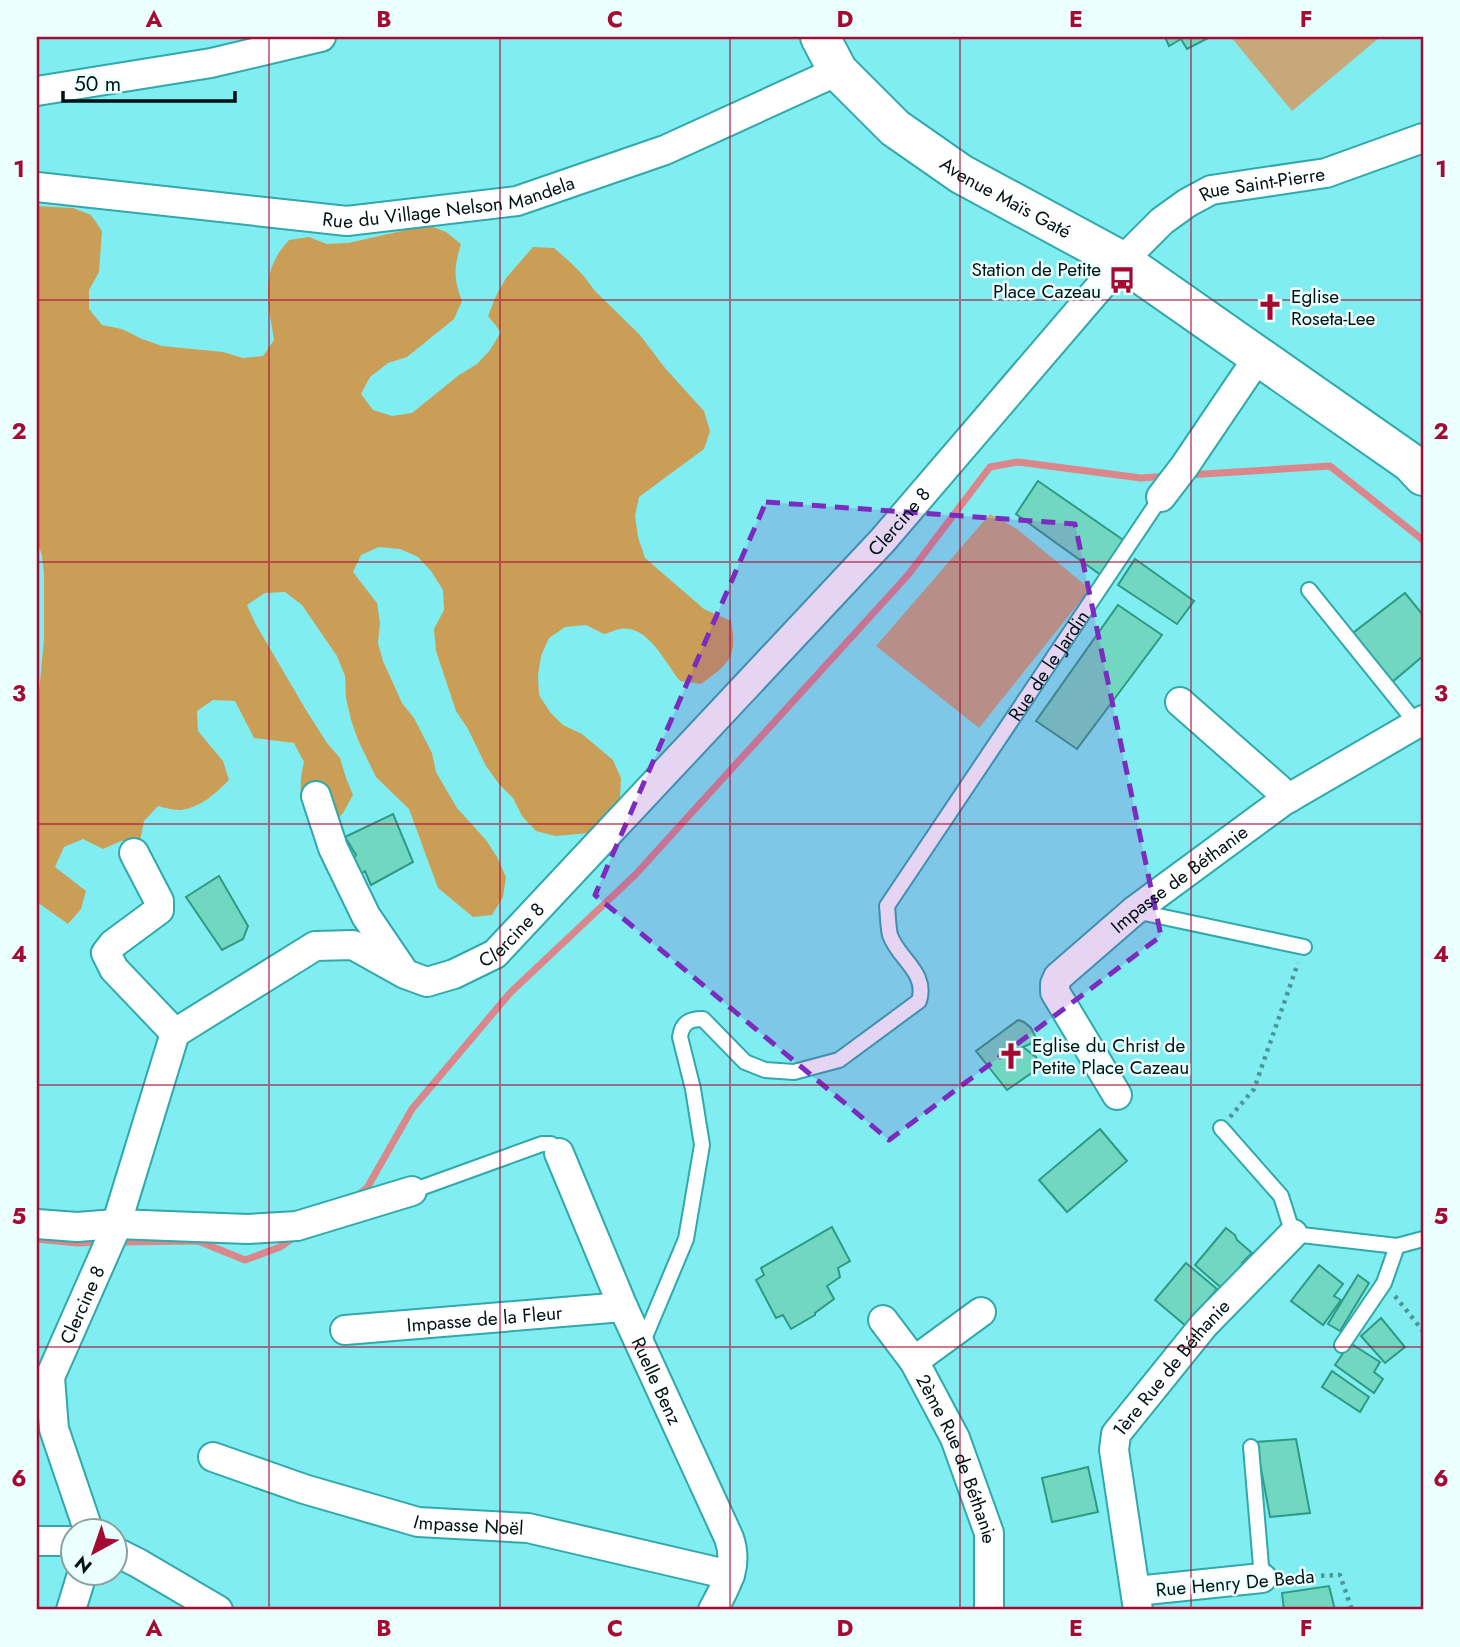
<svg xmlns="http://www.w3.org/2000/svg" width="1460" height="1647" font-family="Jost,sans-serif">
  <style>
    .green { fill: #c6a87b }
    .forest { fill: #cb9e57 }
    .lines { fill: none; stroke-linecap: round; stroke-linejoin: round }
    .stream { stroke: #da868a; stroke-width: 7 }
    .building { fill: #72d7c0; stroke: #2e9a85; stroke-width: 2 }
    .lane-casing { stroke: #31a8ab; stroke-width: 18 }
    .street-casing { stroke: #31a8ab; stroke-width: 32 }
    .secondary-casing { stroke: #31a8ab; stroke-width: 42 }
    .path { stroke: #4d9798; stroke-width: 4.5; stroke-dasharray: 3.5 5; stroke-linecap: butt }
    .lane { stroke: #fff; stroke-width: 14 }
    .street { stroke: #fff; stroke-width: 28 }
    .secondary { stroke: #fff; stroke-width: 38 }
    .marked { fill: #7b2cbf; fill-opacity: 0.2; stroke: #7b2cbf; stroke-width: 5; stroke-dasharray: 14 9; stroke-linejoin: round }
    .grid { fill: none; stroke: #a50a32; stroke-width: 2; stroke-opacity: 0.55 }
    .labels { text-anchor: middle; dominant-baseline: central; stroke-width: 5; stroke-linejoin: round; paint-order: stroke }
    .street-label { font-size: 19px; fill: #001213; stroke: #ebffff }
    .poi-label { font-size: 19px; fill: #001213; stroke: #ebffff; text-anchor: start }
    .neatline { fill: none; stroke: #a50a32; stroke-width: 2.5 }
    .grid-label { font-size: 23px; text-anchor: middle; font-weight: bold; fill: #a50a32 }
  </style>
  <rect width="100%" height="100%" fill="#80eef0"/>
  <g class="green">
    <polygon points="1231,37 1380,37 1292,111"/>
    <polygon points="990,514 1017,529 1090,589 979,728 876,646"/>
  </g>
  <path class="forest" d="M37,206L73,208L91,215L102,231L99,272L89,290V309L102,325L122,329L142,339L162,346L223,352L243,358L263,356L274,340C270,313 262,283 276,258C279,251 285,245 289,240L309,237L327,244L348,243L428,225L446,232L461,244C454,268 453,277 462,301L454,319L407,357L388,363L370,377L361,394L373,410L392,416L412,413L459,375L477,364L490,350L501,332L488,316L496,296L506,278L533,247L554,248L570,262L583,275L595,291L640,335L665,368L704,411L710,431L704,449L639,497L635,516L638,537L645,558L704,609L731,621C738,657 729,664 701,684L680,681C665,663 648,624 620,629C615,630 609,633 604,634L586,625L565,627L549,638L541,656L538,675L539,695L550,712L563,725L582,734L613,760L621,778L620,799L600,832L556,836L536,831L522,816L513,798L499,784L486,766L468,729L456,711L436,651L434,629L444,610L443,590L431,571L418,557L400,549L379,547L361,555L353,572L377,603L380,623L378,643L383,661L402,703L414,718L432,753L436,772L457,808L486,840L497,857L506,877L503,897L492,915L473,917L438,888L409,809L376,777L358,740L351,720L346,698L345,676L337,656L302,605L285,592L265,593L247,605L255,623L306,710L327,743L340,758L346,778L353,795L343,813L329,827L309,824C300,799 298,788 304,762L294,743L254,738L235,701L213,700L197,711L198,731L223,761L229,780C215,794 201,807 181,810C173,810 165,808 158,806L144,821L140,841H121L103,849L83,839L64,847L55,867L86,891L81,909L68,924L37,902V714L44,639V575L42,555L37,542Z"/>
  <g class="lines">
    <g class="stream">
      <polyline points="1187,475 1330,466 1423,540"/>
      <polyline points="355,1197 367,1188 412,1109 510,993 635,875 908,575 990,467 1018,462 1141,478 1168,476"/>
      <polyline points="37,1239 77,1243 102,1242"/>
      <polyline points="118,1242 198,1241 245,1260 280,1247 296,1236"/>
    </g>
  </g>
  <g class="building">
    <polygon points="1165,37 1210,37 1187,49 1181,39 1169,46"/>
    <polygon points="1038,481 1129,544 1105,578 1016,514"/>
    <polygon points="1135,559 1194,601 1177,624 1118,585"/>
    <polygon points="1405,593 1423,615 1423,656 1391,683 1349,636"/>
    <polygon points="1118,605 1162,635 1077,749 1036,721"/>
    <polygon points="393,814 413,862 371,885 365,871 357,877 350,863 356,855 345,837"/>
    <polygon points="219,876 248,926 243,939 222,950 186,897"/>
    <polygon points="1018,1020 1024,1022 1031,1028 1036,1038 1030,1044 1023,1047 1036,1057 1039,1064 1036,1070 1007,1090 976,1051"/>
    <polygon points="1100,1129 1127,1161 1067,1212 1039,1180"/>
    <polygon points="832,1227 850,1261 838,1268 840,1277 827,1286 834,1299 815,1313 815,1315 791,1329 783,1315 776,1318 756,1280 764,1275 761,1268"/>
    <polygon points="1226,1228 1235,1235 1237,1240 1252,1253 1242,1263 1244,1266 1226,1292 1195,1265"/>
    <polygon points="1186,1263 1217,1289 1186,1326 1155,1300"/>
    <polygon points="1319,1265 1343,1284 1334,1296 1341,1300 1323,1325 1291,1301"/>
    <polygon points="1358,1275 1369,1283 1340,1331 1328,1324"/>
    <polygon points="1381,1318 1405,1347 1385,1363 1361,1336"/>
    <polygon points="1350,1343 1380,1362 1374,1372 1383,1379 1374,1393 1335,1365"/>
    <polygon points="1332,1371 1369,1397 1360,1412 1322,1387"/>
    <polygon points="1296,1439 1310,1513 1270,1517 1256,1442"/>
    <polygon points="1088,1467 1098,1512 1052,1522 1042,1478"/>
    <polygon points="1329,1586 1335,1610 1284,1610 1282,1593"/>
  </g>
  <g class="lines">
    <defs>
      <g id="lane">
        <polyline points="1309,590 1417,724"/>
        <polyline points="1135,911 1304,947"/>
        <polyline points="1221,1128 1281,1196 1293,1234 1397,1246 1423,1239"/>
        <polyline points="412,1191 542,1144 551,1144 559,1153"/>
        <path id="s1" d="M642,1344L686,1239L702,1145L693,1089L680,1037C682,1023 689,1019 703,1019L745,1062L765,1070L794,1072L839,1060L919,1001C928,972 898,959 890,935C888,927 888,915 887,906L1161,497"/>
        <polyline points="1342,1345 1384,1283 1397,1246"/>
        <polyline points="1251,1447 1262,1578"/>
      </g>
      <g id="street">
        <polyline points="37,91 211,63 321,37"/>
        <path id="s2" d="M37,187L347,221L517,201L665,150L838,71"/>
        <polyline points="1161,497 1184,467 1259,356"/>
        <polyline points="1180,702 1289,798"/>
        <polyline points="316,796 333,848 366,916 402,969"/>
        <polyline points="134,853 159,901 159,910 113,944 106,953 114,969 175,1033"/>
        <path id="s3" d="M1117,1095L1055,992V984L1058,977L1134,911L1282,802L1423,720"/>
        <path id="s4" d="M559,1153L623,1307L729,1538C739,1567 726,1585 713,1610"/>
        <polyline points="37,1224 77,1227 116,1224 248,1229 297,1226 412,1191"/>
        <path id="s5" d="M883,1320L914,1361L955,1438L989,1533V1610"/>
        <path id="s6" d="M345,1330L623,1307"/>
        <polyline points="914,1361 981,1312"/>
        <path id="s7" d="M213,1457L304,1489L418,1522L528,1528L730,1575"/>
        <path id="s8" d="M89,1532L54,1429L50,1377L114,1232L175,1033L315,946L353,945L405,974L427,982L454,974L495,954L883,540L1122,261L1162,221L1187,203L1211,190L1326,173L1423,138"/>
        <polyline points="37,1541 74,1541"/>
        <polyline points="116,1552 138,1563 218,1610"/>
        <polyline points="1136,1591 1262,1578"/>
        <polyline points="71,1610 82,1574"/>
        <path id="s9" d="M1138,1610L1114,1450L1116,1434L1204,1325L1293,1234"/>
      </g>
      <g id="secondary">
        <path id="s10" d="M820,37L838,71L895,128L961,174L1122,261L1411,463L1423,476"/>
      </g>
    </defs>
    <use href="#lane" class="lane-casing"/>
    <use href="#street" class="street-casing"/>
    <use href="#secondary" class="secondary-casing"/>
    <g class="path">
      <polyline points="1230,1117 1254,1089 1298,963"/>
      <polyline points="1395,1296 1423,1331"/>
      <polyline points="1287,1577 1340,1575 1352,1610"/>
    </g>
    <use href="#lane" class="lane"/>
    <use href="#street" class="street"/>
    <use href="#secondary" class="secondary"/>
  </g>
  <path class="marked" d="M766,502L1075,524L1161,936L889,1140L595,895Z"/>
  <path class="grid" d="M269,37V1610M500,37V1610M730,37V1610M960,37V1610M1191,37V1610M37,300H1423M37,562H1423M37,824H1423M37,1085H1423M37,1347H1423"/>
  <defs>
    <symbol id="bus-bare" viewBox="-9 -9 18 18"><path d="M-5-6H5V4H4V6H2V4H-2V6H-4V4H-5ZM-3.5-4V0h7V-4ZM-3.5 1.2v1.5H-2V1.2ZM2 1.2v1.5H3.5V1.2Z" fill="#a50a32" stroke="#ebffff" stroke-width="2.5" paint-order="stroke"/></symbol>
    <symbol id="church-bare" viewBox="-9 -9 18 18"><path d="M-1.2-6h2.4v3.5h3.3v2.4h-3.3V6h-2.4V-.1h-3.3v-2.4h3.3Z" fill="#a50a32" stroke="#ebffff" stroke-width="2.5" paint-order="stroke"/></symbol>
  </defs>
  <g fill-rule="evenodd">
    <use href="#bus-bare" x="1103" y="261" width="38" height="38"/>
    <use href="#church-bare" x="1251" y="288" width="38" height="38"/>
    <use href="#church-bare" x="992" y="1037" width="38" height="38"/>
  </g>
  <g class="labels">
    <g class="street-label">
      <text stroke="none"><textPath href="#s8" startOffset="1988">Rue Saint-Pierre</textPath></text>
      <text stroke="none"><textPath href="#s10" startOffset="250">Avenue Maïs Gaté</textPath></text>
      <text stroke="none"><textPath href="#s2" startOffset="415">Rue du Village Nelson Mandela</textPath></text>
      <text stroke="none"><textPath href="#s8" startOffset="1479">Clercine 8</textPath></text>
      <text stroke="none"><textPath href="#s1" startOffset="1003">Rue de le Jardin</textPath></text>
      <text stroke="none"><textPath href="#s3" startOffset="292">Impasse de Béthanie</textPath></text>
      <text stroke="none"><textPath href="#s8" startOffset="912">Clercine 8</textPath></text>
      <text stroke="none"><textPath href="#s8" startOffset="240">Clercine 8</textPath></text>
      <text stroke="none"><textPath href="#s6" startOffset="140">Impasse de la Fleur</textPath></text>
      <text stroke="none"><textPath href="#s9" startOffset="264">1ère Rue de Béthanie</textPath></text>
      <text stroke="none"><textPath href="#s4" startOffset="248">Ruelle Benz</textPath></text>
      <text stroke="none"><textPath href="#s5" startOffset="159">2ème Rue de Béthanie</textPath></text>
      <text stroke="none"><textPath href="#s7" startOffset="266">Impasse Noël</textPath></text>
      <text transform="translate(1235 1583) rotate(-5)">Rue Henry De Beda</text>
    </g>
    <g class="poi-label">
      <text x="1101" y="269" text-anchor="end">Station de Petite<tspan x="1101" dy="22">Place Cazeau</tspan></text>
      <text x="1291" y="296">Eglise<tspan x="1291" dy="22">Roseta-Lee</tspan></text>
      <text x="1032" y="1045">Eglise du Christ de<tspan x="1032" dy="22">Petite Place Cazeau</tspan></text>
    </g>
  </g>
  <rect width="1460" height="1647" fill="none" stroke="#ebffff" stroke-width="77"/>
  <g transform="translate(94 1552) rotate(220)"><circle r="33" fill="#ebffff" stroke="#8da0a1" stroke-width="2"/>
  <path d="M0-5L12 26L0 18L-12 26Z" fill="#a50a32"/>
  <text y="-10" font-size="19" font-weight="bold" text-anchor="middle" fill="#001213">N</text>
  </g>
  <path d="M63 91v10h172v-10" fill="none" stroke="#001213" stroke-width="3.5"/>
  <text x="74" y="91" font-size="21" fill="#001213" stroke="#ebffff" stroke-width="5" paint-order="stroke">50 m</text>
  <rect x="38" y="38" width="1384" height="1570" class="neatline"/>
  <g class="grid-label">
    <text x="154" y="27">A</text>
    <text x="384" y="27">B</text>
    <text x="615" y="27">C</text>
    <text x="845" y="27">D</text>
    <text x="1076" y="27">E</text>
    <text x="1306" y="27">F</text>
    <text x="19" y="177">1</text>
    <text x="1441" y="177">1</text>
    <text x="19" y="439">2</text>
    <text x="1441" y="439">2</text>
    <text x="19" y="701">3</text>
    <text x="1441" y="701">3</text>
    <text x="19" y="962">4</text>
    <text x="1441" y="962">4</text>
    <text x="19" y="1224">5</text>
    <text x="1441" y="1224">5</text>
    <text x="19" y="1486">6</text>
    <text x="1441" y="1486">6</text>
    <text x="154" y="1636">A</text>
    <text x="384" y="1636">B</text>
    <text x="615" y="1636">C</text>
    <text x="845" y="1636">D</text>
    <text x="1076" y="1636">E</text>
    <text x="1306" y="1636">F</text>
  </g>
</svg>
